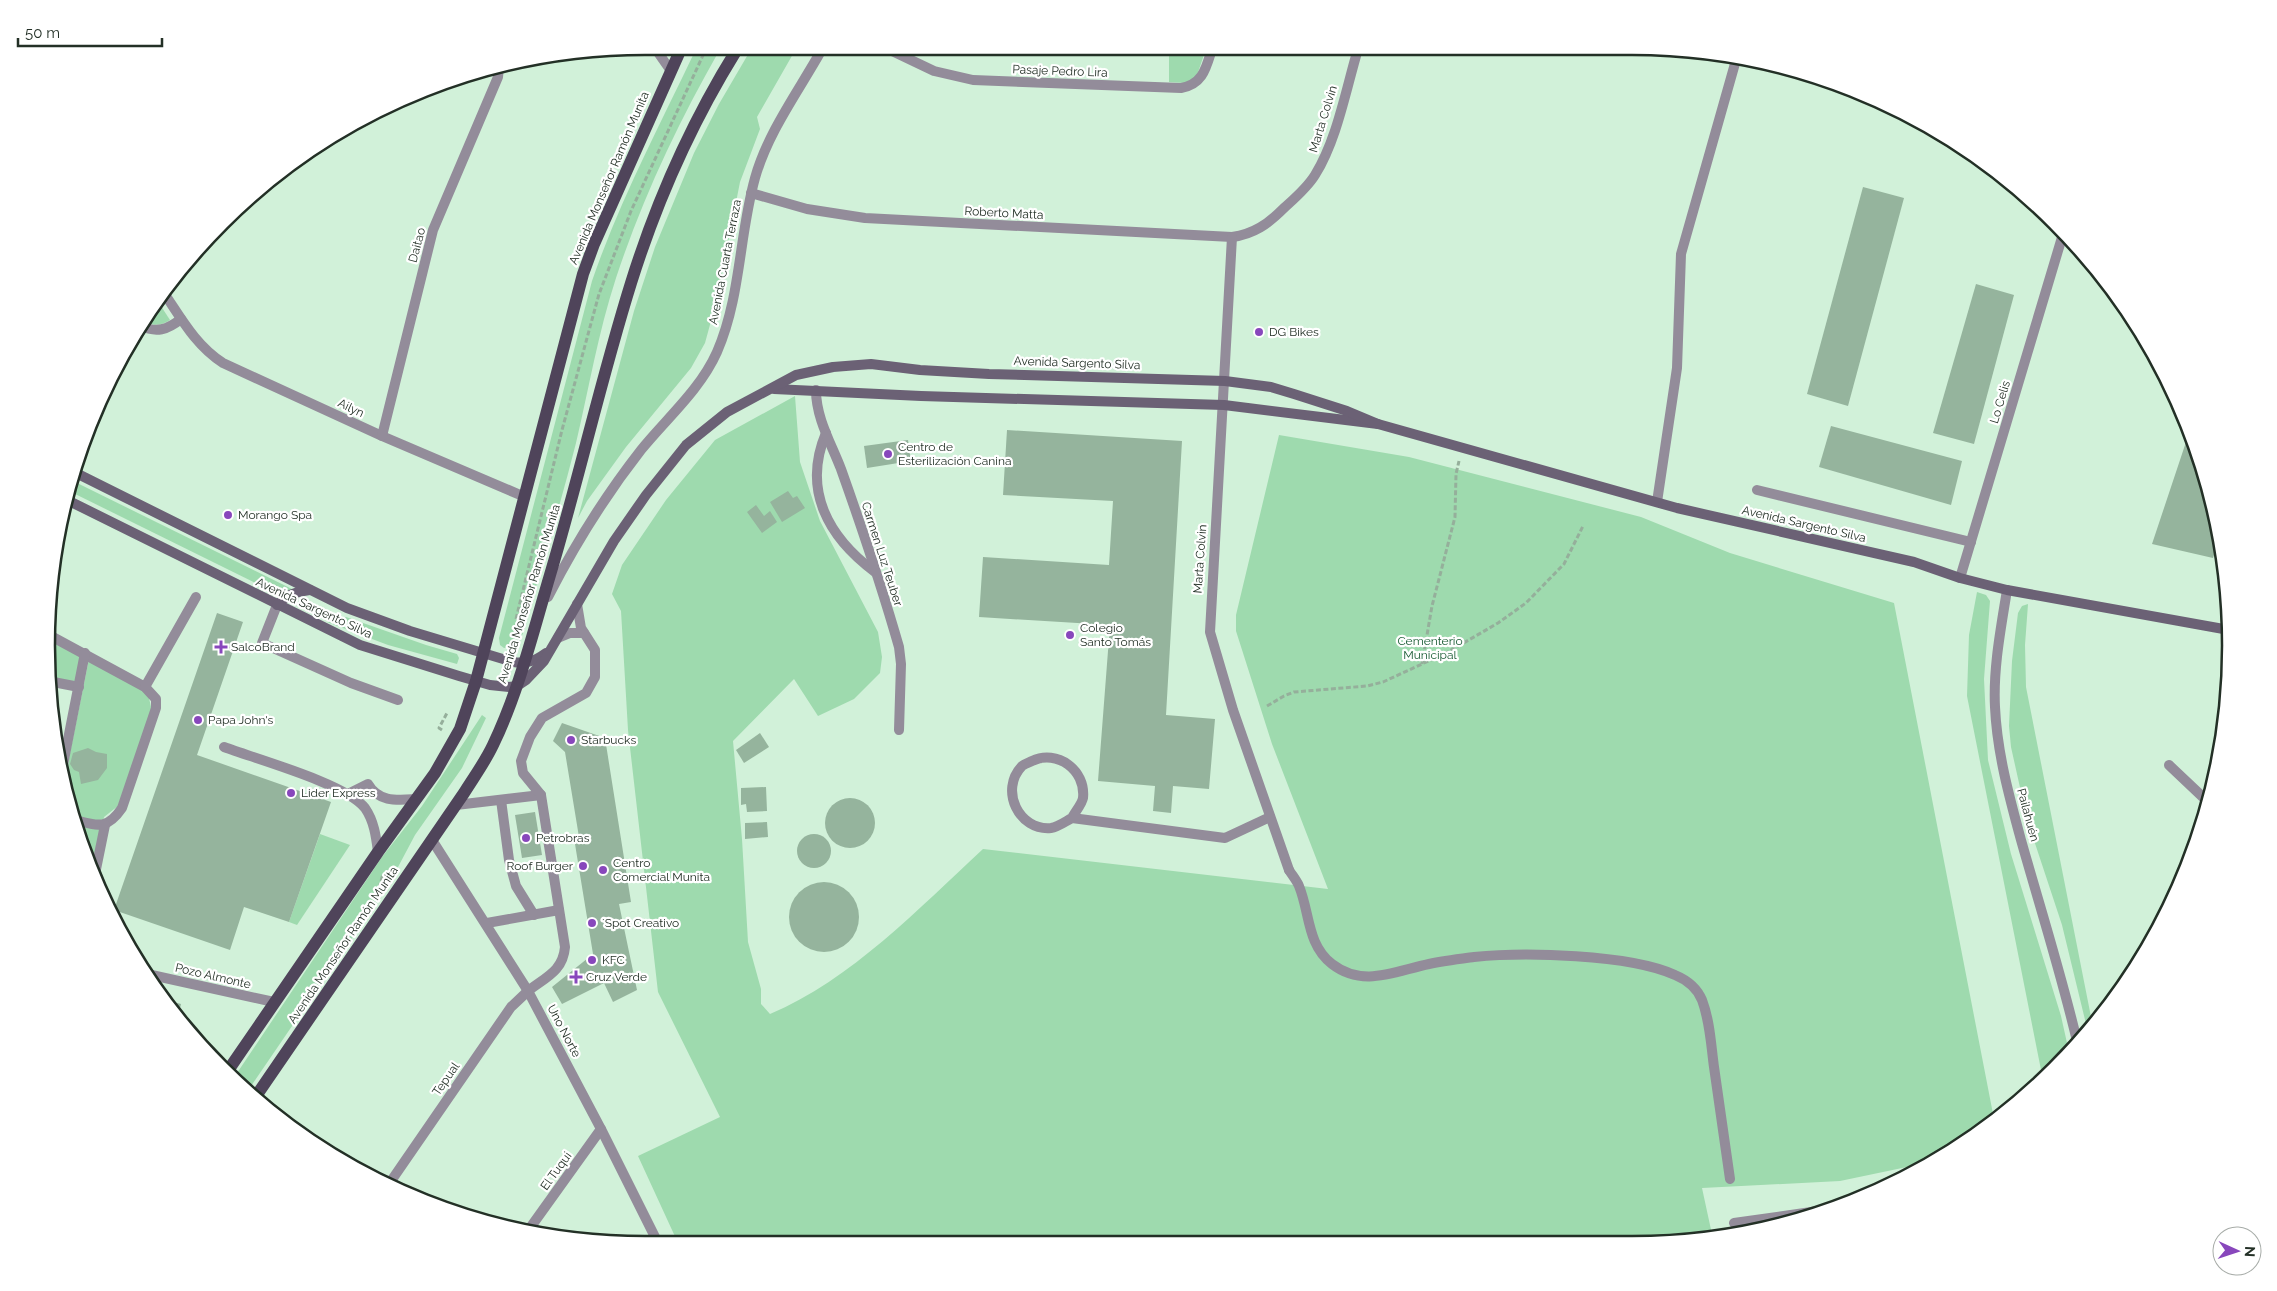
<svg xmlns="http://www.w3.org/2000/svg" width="2277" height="1291" font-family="Raleway,sans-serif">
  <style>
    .green { fill: #9edaae }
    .building { fill: #95b49d }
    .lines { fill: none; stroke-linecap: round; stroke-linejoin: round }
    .path { stroke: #95af9b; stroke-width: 3; stroke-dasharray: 5 2.5; stroke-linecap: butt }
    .lane { stroke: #938c9a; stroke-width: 10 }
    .street { stroke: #938c9a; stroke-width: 10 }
    .secondary { stroke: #6b6175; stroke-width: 10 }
    .primary { stroke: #4f445a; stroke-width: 12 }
    .poi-dot { fill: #8847bc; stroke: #fff; stroke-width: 2 }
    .labels { text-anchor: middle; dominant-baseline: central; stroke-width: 4.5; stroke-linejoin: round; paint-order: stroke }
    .street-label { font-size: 12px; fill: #233026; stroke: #fff }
    .poi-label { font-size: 12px; fill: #233026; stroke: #fff; text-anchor: start }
    .park-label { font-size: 12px; fill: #175a32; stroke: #fff }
    .rim { fill: none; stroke: #233026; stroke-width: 2.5 }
  </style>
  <rect width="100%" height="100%" fill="#d1f1d9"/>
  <g class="green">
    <polygon points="1169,49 1206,49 1196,78 1185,83 1169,82"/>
    <path d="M695,51H719C678,123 642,199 616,278C598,333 589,388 576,443C560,507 540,570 523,633C519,643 515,648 504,648L500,645L499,638L592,281C619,202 659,127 695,51Z"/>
    <polygon points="750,51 813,51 809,56 800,52 793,54 757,117 760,129 740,182 717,299 705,343 691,368 626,447 587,501 578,518 634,311 655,247 694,153 719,104"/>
    <path d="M157,300L170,320C160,326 153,326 142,322Z"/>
    <path d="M795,396L800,462L820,521L878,632L882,657L880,673L854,699L818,716L794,679L733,741L742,839L748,942L761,989V1004L770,1014C851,980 919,908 983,849L1328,889L1272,744L1236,631V615L1279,435L1409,457L1641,517L1730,553L1894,603L1994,1119L1964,1144L1926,1163L1840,1181L1702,1188L1713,1239L1709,1240L678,1243L638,1156L720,1117L658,992L628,730L621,611L612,594L622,565L666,500L715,440Z"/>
    <polygon points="71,480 294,590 282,594 276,593 67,490"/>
    <polygon points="1977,592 1986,595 1990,601 1984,679 1988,760 2011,854 2061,1016 2069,1052 2055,1069 2043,1080 1967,696 1969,635"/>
    <polygon points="2028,604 2025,645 2026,687 2092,1022 2087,1028 2062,925 2027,819 2011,747 2009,726 2012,661 2018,613 2022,606"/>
    <polygon points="346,617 426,645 457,654 459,658 457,664 388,645 327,622"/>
    <polygon points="49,639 80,655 76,682 48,677"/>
    <polygon points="89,659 148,694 152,711 118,806 104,817 92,874 64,783"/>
    <polygon points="482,715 486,718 462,768 415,835 389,884 247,1092 233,1079 382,857 422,806"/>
    <polygon points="320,834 350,845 297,925 289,922"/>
  </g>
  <g class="building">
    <polygon points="1863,187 1904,198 1848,406 1807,394"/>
    <polygon points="1976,284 2014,295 1974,444 1933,433"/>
    <polygon points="1831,426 1962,461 1951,505 1819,467"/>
    <polygon points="1007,430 1182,441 1166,715 1215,719 1209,789 1173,786 1171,813 1153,811 1155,786 1098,781 1110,625 979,617 983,557 1109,565 1113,501 1003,495"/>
    <polygon points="2189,433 2210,491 2219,540 2213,558 2152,544"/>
    <polygon points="908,440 911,461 867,468 864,446"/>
    <polygon points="788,491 793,498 797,496 805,508 782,522 770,502"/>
    <polygon points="756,505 764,516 770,511 777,522 762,533 747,512"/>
    <polygon points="217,613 243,622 197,755 331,802 289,922 244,907 230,950 114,910"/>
    <polygon points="562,723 605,738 631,902 619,904 637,990 613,1002 604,983 562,1004 552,987 593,954 574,838 579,837 565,752 553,741"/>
    <polygon points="760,733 769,747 744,763 736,750"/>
    <polygon points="88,748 96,752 107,754 107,768 98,780 81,784 79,772 74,770 70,764 73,753"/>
    <polygon points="766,787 767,811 747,812 746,804 741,805 741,788"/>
    <circle cx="850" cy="823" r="25"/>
    <polygon points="535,812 542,855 522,858 515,815"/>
    <polygon points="767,822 768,837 745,839 745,823"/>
    <circle cx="814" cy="851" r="17"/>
    <circle cx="824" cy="917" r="35"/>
    <polygon points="166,1000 181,1004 178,1017"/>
  </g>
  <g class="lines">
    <g class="path">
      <polyline points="516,619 562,430 599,294 631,211 705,51"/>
      <polyline points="1422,664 1432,606 1455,517 1456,474 1459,461"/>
      <polyline points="1267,706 1284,696 1294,692 1367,686 1383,682 1448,652 1498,623 1526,603 1564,564 1583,526"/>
      <polyline points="442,730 439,728 447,713"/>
      <polyline points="379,888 383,874"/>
    </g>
    <g class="lane">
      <path d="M826,433C802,490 828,537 875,572"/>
      <polyline points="1657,502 1677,368 1681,254 1736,60"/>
      <polyline points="277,605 262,643 351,683 398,700"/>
      <polyline points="558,638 570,633 584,633"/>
      <path d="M224,747C256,759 347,784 365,808C374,821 376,836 378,852"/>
      <path d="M348,794L368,784C379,803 398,800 417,799"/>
      <polyline points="501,800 509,860 516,886 534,915"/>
      <polyline points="456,805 541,795"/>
      <path d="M1072,818C1075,812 1082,804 1083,798C1086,770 1057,749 1032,761C1030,762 1024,764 1022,766C999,790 1019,831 1051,828C1058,827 1066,821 1072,818L1225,838L1270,817"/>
      <path d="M1289,870C1292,875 1297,881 1299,886C1310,913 1307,945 1332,964C1363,988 1395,971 1429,964C1443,961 1459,959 1474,957C1524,952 1629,954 1675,975C1687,980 1697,988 1702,1000C1710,1021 1711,1045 1714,1067C1719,1104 1725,1142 1730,1179"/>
      <polyline points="487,923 559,910"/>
      <path d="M528,991C546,977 563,971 565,947L541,795L523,773L521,761L530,737L542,718L586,693L595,677V650L581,628L577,604"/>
    </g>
    <g class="street">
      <path d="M890,50L934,71L973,80L1181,88C1203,84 1206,68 1212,49"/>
      <polyline points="657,51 671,71"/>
      <polyline points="278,172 288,166"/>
      <path d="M751,193L807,209L865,218L1232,237C1254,234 1268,224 1284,208C1295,198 1307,188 1315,175C1337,140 1346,89 1358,49"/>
      <polyline points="1232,237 1210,632 1233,710 1289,870"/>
      <path d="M164,293C181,318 196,346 223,363L382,436L525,497"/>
      <path d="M140,326C157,333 167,330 181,319"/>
      <path d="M816,390C816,418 831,443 841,469C862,528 882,588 899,647L901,664L899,730"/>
      <polyline points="382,436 433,230 498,77 499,67"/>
      <polyline points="1757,490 1971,542"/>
      <polyline points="1960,578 2063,234"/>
      <path d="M2007,590C2001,628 1993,668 1995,707C1997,752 2009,796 2021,840C2040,907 2061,973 2077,1041"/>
      <path d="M548,597C574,546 605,496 641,450C667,418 700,390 717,352C741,297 739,235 755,178C768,132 798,92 821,51"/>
      <path d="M49,635L145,687L156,699V708L122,808C107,830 98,826 75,820"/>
      <polyline points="48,681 79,687"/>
      <polyline points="145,687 196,597"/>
      <polyline points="2169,765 2207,801"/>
      <polyline points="61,775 85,653"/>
      <polyline points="432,840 528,991 601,1129 658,1243"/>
      <polyline points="94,879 105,825"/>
      <polyline points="147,974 274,1002"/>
      <polyline points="389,1184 511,1007 528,991"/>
      <polyline points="1734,1223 1832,1209"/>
      <polyline points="530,1228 601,1129"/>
    </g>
    <g class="secondary">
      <polyline points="774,389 921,396 1224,405 1378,424 1677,508 1914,562 1960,578 2007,590 2229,630"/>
      <path d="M74,472L347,608L410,631L513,662C527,664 535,661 546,653"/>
      <polyline points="65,499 360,645 459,676 490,685 509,687 517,686 526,680 544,661 614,541 646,495 686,445 727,412 796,375 833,367 871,364 920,370 989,374 1225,381 1271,387 1294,394 1347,411 1378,424"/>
      <path d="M277,605C286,595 297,591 310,590"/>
    </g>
    <g class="primary">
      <polyline points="227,1072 378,852 435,773 460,729 476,681 583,274 594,244 680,51"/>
      <path d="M254,1099L464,793C474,777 485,762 493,745C519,691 533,632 550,575C579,478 601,379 631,283C656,203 692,122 736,51"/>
    </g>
  </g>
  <g class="poi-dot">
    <circle cx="1259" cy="332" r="5"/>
    <circle cx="888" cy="454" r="5"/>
    <circle cx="228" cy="515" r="5"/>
    <circle cx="1070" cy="635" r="5"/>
    <path d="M218.5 639.5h5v5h5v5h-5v5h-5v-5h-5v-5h5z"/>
    <circle cx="198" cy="720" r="5"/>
    <circle cx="571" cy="740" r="5"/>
    <circle cx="291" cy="793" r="5"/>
    <circle cx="526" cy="838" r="5"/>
    <circle cx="583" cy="866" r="5"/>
    <circle cx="603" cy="870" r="5"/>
    <circle cx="592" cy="923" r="5"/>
    <circle cx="592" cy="960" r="5"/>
    <path d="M573.5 969.5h5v5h5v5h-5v5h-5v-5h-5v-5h5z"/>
  </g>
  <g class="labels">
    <g class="street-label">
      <text transform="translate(1060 71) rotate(2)">Pasaje Pedro Lira</text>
      <text transform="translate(1323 119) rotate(-73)">Marta Colvin</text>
      <text transform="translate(609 178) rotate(-67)">Avenida Monseñor Ramón Munita</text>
      <text transform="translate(1004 213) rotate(3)">Roberto Matta</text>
      <text transform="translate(417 245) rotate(-75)">Daitao</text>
      <text transform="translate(725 262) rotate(-79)">Avenida Cuarta Terraza</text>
      <text transform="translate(1077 363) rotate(2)">Avenida Sargento Silva</text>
      <text transform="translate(2000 402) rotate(-73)">Lo Celis</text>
      <text transform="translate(351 408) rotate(25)">Ailyn</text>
      <text transform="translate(1804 524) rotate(13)">Avenida Sargento Silva</text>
      <text transform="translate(882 554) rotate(72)">Carmen Luz Teuber</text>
      <text transform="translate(1200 559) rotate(-86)">Marta Colvin</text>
      <text transform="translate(529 594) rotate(-73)">Avenida Monseñor Ramón Munita</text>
      <text transform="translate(314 608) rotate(25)">Avenida Sargento Silva</text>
      <text transform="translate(2028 815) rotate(75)">Pailahuén</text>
      <text transform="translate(343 945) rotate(-56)">Avenida Monseñor Ramón Munita</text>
      <text transform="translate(213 976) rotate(13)">Pozo Almonte</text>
      <text transform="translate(564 1031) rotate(62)">Uno Norte</text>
      <text transform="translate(446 1079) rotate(-55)">Tepual</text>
      <text transform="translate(556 1171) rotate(-54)">El Tuqui</text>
    </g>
    <g class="poi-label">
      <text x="1269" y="332">DG Bikes</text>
      <text x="898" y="447">Centro de<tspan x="898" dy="14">Esterilización Canina</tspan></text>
      <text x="238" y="515">Morango Spa</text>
      <text x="1080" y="628">Colegio<tspan x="1080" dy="14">Santo Tomás</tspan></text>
      <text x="231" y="647">SalcoBrand</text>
      <text x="208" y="720">Papa John's</text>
      <text x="581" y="740">Starbucks</text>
      <text x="301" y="793">Lider Express</text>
      <text x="536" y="838">Petrobras</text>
      <text x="613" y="863">Centro<tspan x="613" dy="14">Comercial Munita</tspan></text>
      <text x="573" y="866" text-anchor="end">Roof Burger</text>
      <text x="602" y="923">´Spot Creativo</text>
      <text x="602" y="960">KFC</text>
      <text x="586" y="977">Cruz Verde</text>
    </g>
    <g class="park-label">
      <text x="1430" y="641">Cementerio<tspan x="1430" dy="14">Municipal</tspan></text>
    </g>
  </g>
  <path d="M0 0H2277V1291H0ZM645 55H1632A590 590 0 0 1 2222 645V646A590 590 0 0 1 1632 1236H645A590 590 0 0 1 55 646V645A590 590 0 0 1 645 55Z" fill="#fff" fill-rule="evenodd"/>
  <path class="rim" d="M645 55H1632A590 590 0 0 1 2222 645V646A590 590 0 0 1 1632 1236H645A590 590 0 0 1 55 646V645A590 590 0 0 1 645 55Z"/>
  <g transform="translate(2237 1251) rotate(93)"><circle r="24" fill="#ffffff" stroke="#a7aca8"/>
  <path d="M0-4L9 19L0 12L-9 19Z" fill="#8847bc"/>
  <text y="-8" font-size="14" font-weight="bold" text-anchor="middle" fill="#233026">N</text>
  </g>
  <path d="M18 38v8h144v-8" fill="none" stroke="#233026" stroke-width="2.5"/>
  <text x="25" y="38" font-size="15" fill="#233026" stroke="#ffffff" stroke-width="4" paint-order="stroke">50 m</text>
</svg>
